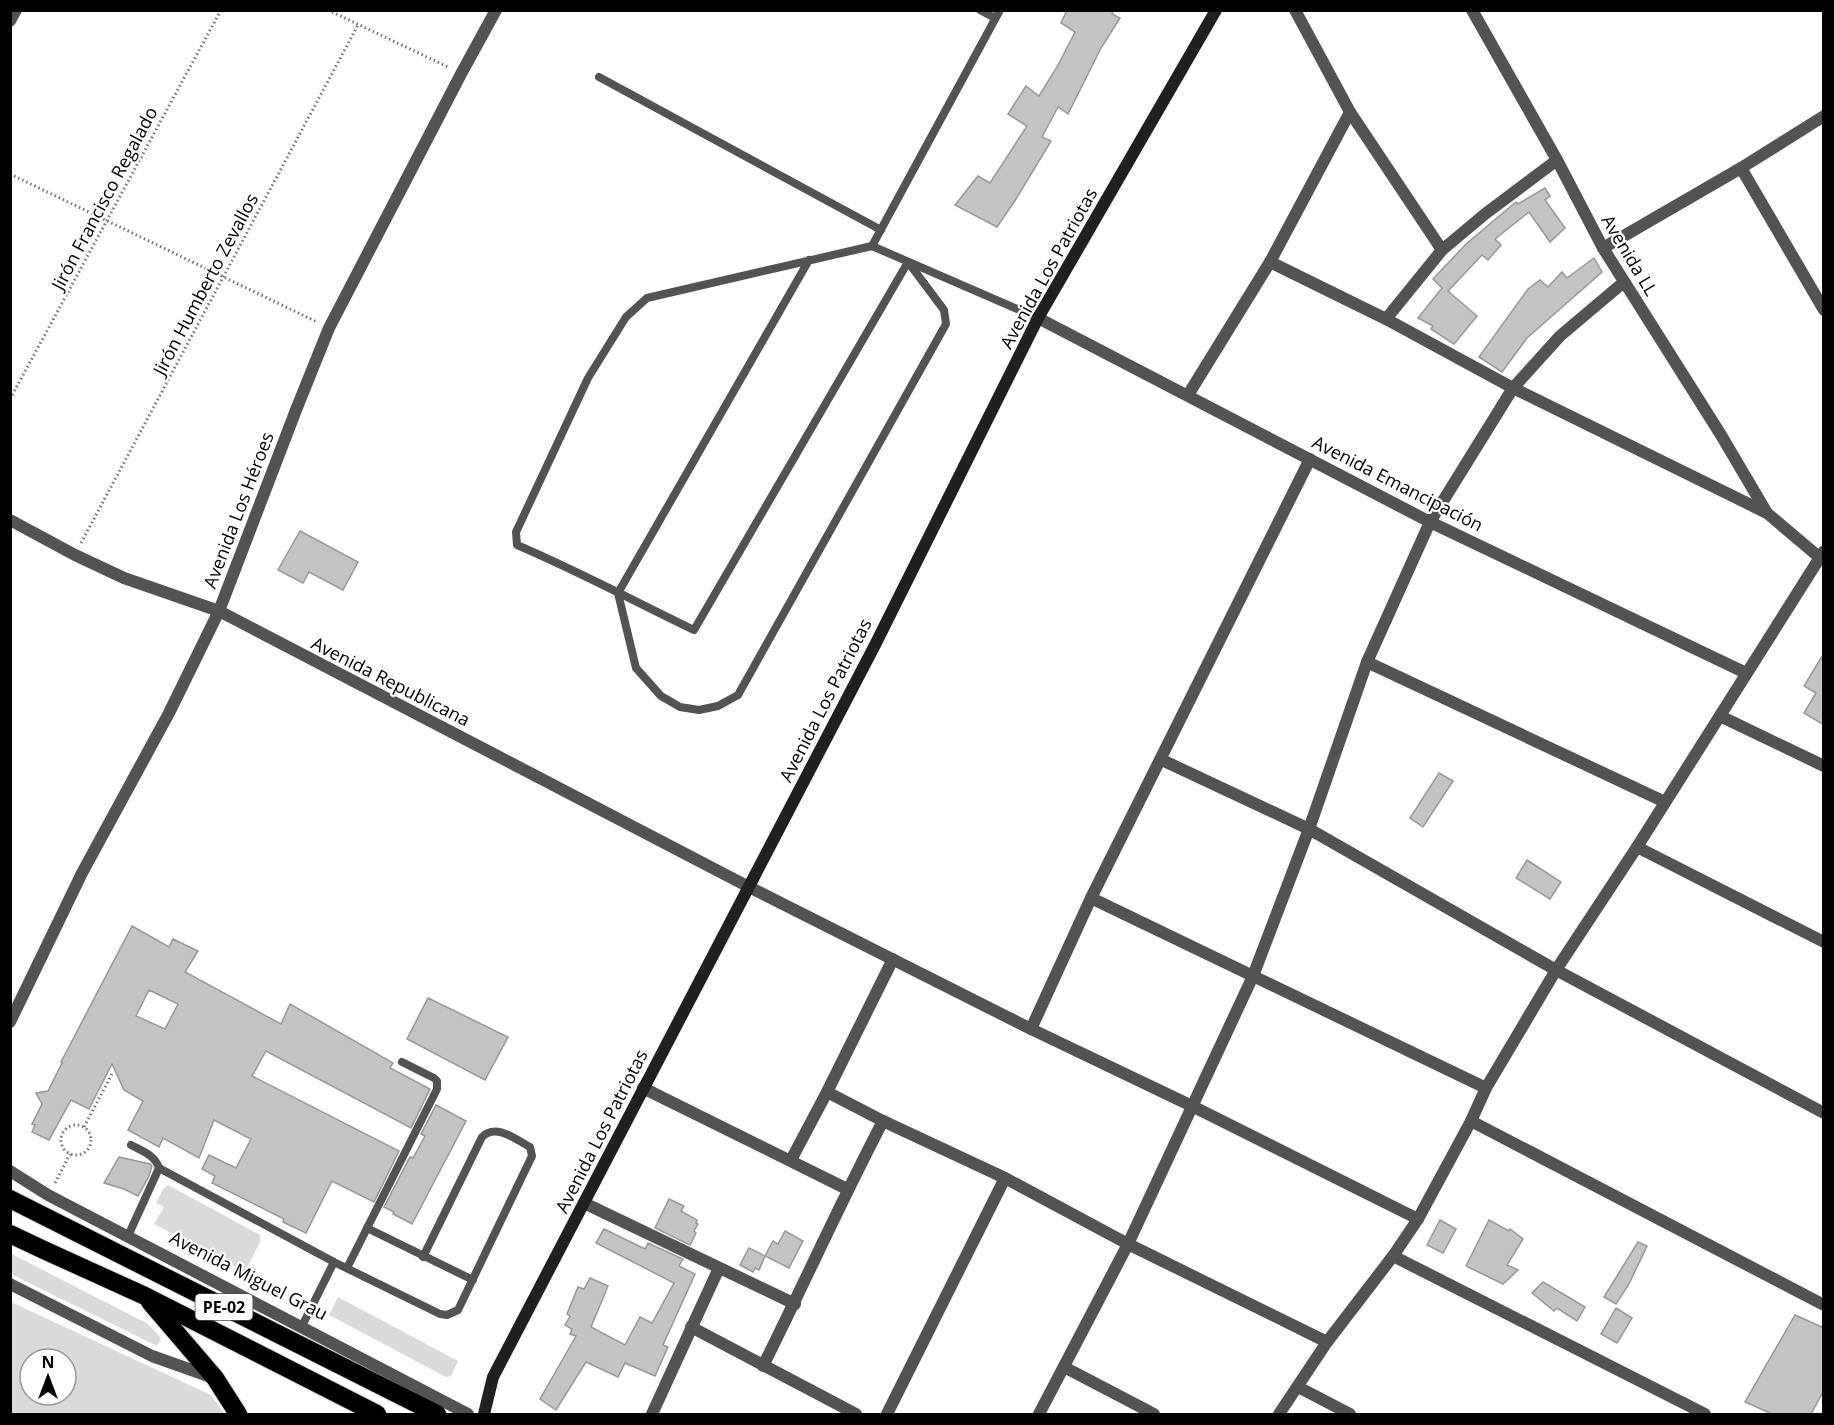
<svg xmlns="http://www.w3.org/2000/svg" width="1834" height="1425" font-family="'Open Sans',sans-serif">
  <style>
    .green { fill: #dadada; fill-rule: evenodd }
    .building { fill: #c3c3c3; stroke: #979797; stroke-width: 1.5; fill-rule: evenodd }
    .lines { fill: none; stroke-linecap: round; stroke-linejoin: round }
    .highway-casing { stroke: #dbdbdb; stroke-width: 20 }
    .path { stroke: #757575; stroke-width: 3; stroke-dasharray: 1.5 3; stroke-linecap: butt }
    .lane { stroke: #535353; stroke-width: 8 }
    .street { stroke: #535353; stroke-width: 12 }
    .secondary { stroke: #202020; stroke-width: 12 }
    .highway { stroke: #000; stroke-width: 18 }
    .labels { text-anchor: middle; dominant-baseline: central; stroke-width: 4.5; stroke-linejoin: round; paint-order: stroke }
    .shield { fill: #fff; stroke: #4c4c4c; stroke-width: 1.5 }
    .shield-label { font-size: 16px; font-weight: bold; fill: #000 }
    .street-label { font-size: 18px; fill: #000; stroke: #fff }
  </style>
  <rect width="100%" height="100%" fill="#fff"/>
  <g class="green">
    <polygon points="168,1185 260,1235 260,1242 245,1272 154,1224 164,1207 156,1203 163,1189"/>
    <polygon points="10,1253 148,1324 161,1338 157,1346 11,1274"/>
    <polygon points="338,1297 458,1361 451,1376 446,1377 329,1315"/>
    <path d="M11,1302L211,1395L225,1414H11ZM30,1359H66V1395H30Z"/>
  </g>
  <g class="building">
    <polygon points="1067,10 1114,10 1112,14 1120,18 1101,48 1068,114 1058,107 1042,137 1051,141 1016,199 997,227 955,205 978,176 990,183 1027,126 1008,114 1026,86 1039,96 1057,67 1075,32 1061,23"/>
    <polygon points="1545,188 1550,196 1545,200 1565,228 1550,242 1529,212 1495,239 1501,245 1488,260 1482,255 1448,291 1477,316 1454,344 1431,329 1433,326 1418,318 1442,288 1433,279 1466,244 1516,202 1518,204"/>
    <polygon points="1594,258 1602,272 1527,338 1502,372 1479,357 1528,289 1540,280 1548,287 1562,272 1567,278"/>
    <polygon points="300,531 358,562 343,590 309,572 303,583 278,570"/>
    <polygon points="1824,653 1824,725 1804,713 1816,693 1804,686"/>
    <polygon points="1439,773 1453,781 1423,827 1410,818"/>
    <polygon points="1527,860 1561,882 1550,899 1516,878"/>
    <path d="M132,926L169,947L173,939L198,951L185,972L281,1024L290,1004L393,1063L390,1068L430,1089L411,1128L266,1051L252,1076L399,1151L374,1202L332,1181L306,1233L283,1222L284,1219L212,1183L215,1176L202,1169L209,1155L236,1168L251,1139L214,1120L199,1158L163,1138L159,1147L128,1130L143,1101L124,1090L112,1064L89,1109L71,1100L49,1140L32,1132L35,1125L32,1124L42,1104L36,1093L48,1091L62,1063L61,1062ZM149,990L178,1004L165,1029L136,1016Z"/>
    <polygon points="428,998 508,1037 485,1080 407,1039"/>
    <polygon points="436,1105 466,1121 412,1224 393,1214 394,1212 384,1207 410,1157 413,1158 425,1136 421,1134"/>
    <polygon points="119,1157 150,1164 152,1166 149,1176 138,1196 124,1189 104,1183"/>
    <polygon points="669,1199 684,1206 681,1211 697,1220 696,1223 698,1224 694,1231 696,1233 690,1245 655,1228"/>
    <polygon points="1440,1220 1456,1229 1443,1253 1427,1245"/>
    <polygon points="1489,1220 1509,1231 1510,1229 1523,1239 1507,1265 1518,1270 1503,1284 1466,1266"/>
    <polygon points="604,1229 645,1249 648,1243 683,1259 679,1266 695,1274 663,1345 668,1347 655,1376 625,1363 618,1377 586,1362 556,1410 540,1399 576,1336 570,1334 572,1329 565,1325 570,1316 567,1314 578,1287 584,1289 590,1278 608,1286 591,1327 625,1345 640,1317 652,1323 674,1283 596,1243"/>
    <polygon points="785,1231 803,1241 789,1268 765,1256 773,1241 778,1244"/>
    <polygon points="1638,1242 1647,1246 1629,1284 1616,1304 1604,1297"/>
    <polygon points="749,1248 765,1256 759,1270 755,1268 753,1272 740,1265"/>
    <polygon points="1543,1282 1585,1307 1577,1321 1557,1308 1554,1311 1532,1293"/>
    <polygon points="1616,1308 1632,1318 1617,1343 1601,1334"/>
    <polygon points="1795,1315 1824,1328 1824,1390 1811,1414 1772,1414 1745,1402"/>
  </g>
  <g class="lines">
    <defs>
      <g id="highway">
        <polyline points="10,1199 437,1414"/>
        <polyline points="10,1234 46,1251 145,1296 377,1414"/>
        <polyline points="150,1302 215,1378 238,1414"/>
      </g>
    </defs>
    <use href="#highway" class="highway-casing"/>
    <g class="path">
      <polyline points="328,10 448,67"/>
      <polyline points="10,174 317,322"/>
      <polyline points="10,399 221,10"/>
      <polyline points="81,543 358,25"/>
      <circle cx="76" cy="1140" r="15"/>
      <polyline points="84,1127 113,1072"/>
      <polyline points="55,1183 70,1154"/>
    </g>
    <g class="lane">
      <polyline points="980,10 995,18"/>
      <polyline points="599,77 881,230"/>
      <polyline points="872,246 1000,10"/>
      <path d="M809,260L618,593L636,668L661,696L680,707L699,710L718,706L738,695L946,324L944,310L908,262L694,630C636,602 578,571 517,545L516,532L588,378L626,317L647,298L872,246L1038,318"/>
      <path d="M159,1168L334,1262L440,1314L447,1315L458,1310L532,1156L530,1147C515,1139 496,1123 482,1137L423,1257"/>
      <polyline points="367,1228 473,1280"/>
      <path d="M128,1236L159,1168C155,1155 142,1151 131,1145"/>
      <polyline points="347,1268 437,1089 437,1081 434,1078 402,1062"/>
      <polyline points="302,1326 334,1262"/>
    </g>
    <g class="street">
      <polyline points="1295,10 1350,112 1442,250"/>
      <polyline points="1472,10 1557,160 1603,248 1721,435 1767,513"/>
      <polyline points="10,21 16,10"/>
      <polyline points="1741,168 1824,310"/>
      <polyline points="1603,248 1741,168 1824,116"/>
      <polyline points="1270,262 1386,319 1513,388 1767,513 1819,557"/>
      <polyline points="1038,318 1430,522 1746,673"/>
      <polyline points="1386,319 1442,250 1485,214 1557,160"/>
      <polyline points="1188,395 1270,262 1350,112"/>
      <polyline points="10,520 75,555 124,578 219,611 749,887 1031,1029 1192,1106 1418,1219"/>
      <polyline points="1367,662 1665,802"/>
      <polyline points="1720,716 1824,766"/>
      <polyline points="1162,760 1309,829 1556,970 1824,1113"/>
      <polyline points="1637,847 1824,942"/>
      <polyline points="1091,898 1486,1088"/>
      <polyline points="10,1022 82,873 169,713 219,611 296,410 329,328 461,74 496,10"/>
      <polyline points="1031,1029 1091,898 1310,459"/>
      <polyline points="643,1088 847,1189"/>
      <polyline points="827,1092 883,1121 1005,1178 1128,1244 1327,1342"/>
      <polyline points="1471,1121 1824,1305"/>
      <polyline points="791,1160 827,1092 893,959"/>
      <polyline points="10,1171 48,1195 468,1414"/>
      <polyline points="584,1203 795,1304"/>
      <polyline points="1393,1256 1705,1414"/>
      <polyline points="10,1284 152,1356 214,1378"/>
      <polyline points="691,1327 856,1414"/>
      <path d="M763,1366C804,1284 841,1201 883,1121"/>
      <polyline points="1064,1367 1154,1414"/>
      <polyline points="1298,1387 1350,1414"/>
      <polyline points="652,1414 719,1268"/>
      <polyline points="887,1414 1005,1178"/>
      <polyline points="1039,1414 1128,1244 1253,976 1309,829 1367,662 1430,522 1513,388 1560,336 1624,282"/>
      <polyline points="1279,1414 1327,1342 1393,1256 1418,1219 1471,1121 1486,1088 1556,970 1637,847 1824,551"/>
    </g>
    <polyline class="secondary" points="484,1414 493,1377 875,645 1038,318 1216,10"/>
    <use href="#highway" class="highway"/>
  </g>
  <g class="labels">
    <rect class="shield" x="195.5" y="1294" width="57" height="26" rx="4.5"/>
    <g class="shield-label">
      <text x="224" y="1307">PE-02</text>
    </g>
    <g class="street-label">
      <text transform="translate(104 198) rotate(-62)">Jirón Francisco Regalado</text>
      <text transform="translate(1630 255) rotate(59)">Avenida LL</text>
      <text transform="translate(1048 268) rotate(-61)">Avenida Los Patriotas</text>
      <text transform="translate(205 284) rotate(-62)">Jirón Humberto Zevallos</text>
      <text transform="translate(1398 483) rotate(27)">Avenida Emancipación</text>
      <text transform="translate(238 510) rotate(-69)">Avenida Los Héroes</text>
      <text transform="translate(391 681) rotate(27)">Avenida Republicana</text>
      <text transform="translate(825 700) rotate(-63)">Avenida Los Patriotas</text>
      <text transform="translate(601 1131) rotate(-63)">Avenida Los Patriotas</text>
      <text transform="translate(249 1275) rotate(27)">Avenida Miguel Grau</text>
    </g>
  </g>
  <rect width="1834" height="1425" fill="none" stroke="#000000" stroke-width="24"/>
  <g transform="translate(48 1377)"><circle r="28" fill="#ffffff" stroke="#999999" stroke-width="1.5"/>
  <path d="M0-4.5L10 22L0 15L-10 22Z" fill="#000000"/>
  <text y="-9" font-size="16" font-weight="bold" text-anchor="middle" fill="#000000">N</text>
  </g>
</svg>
